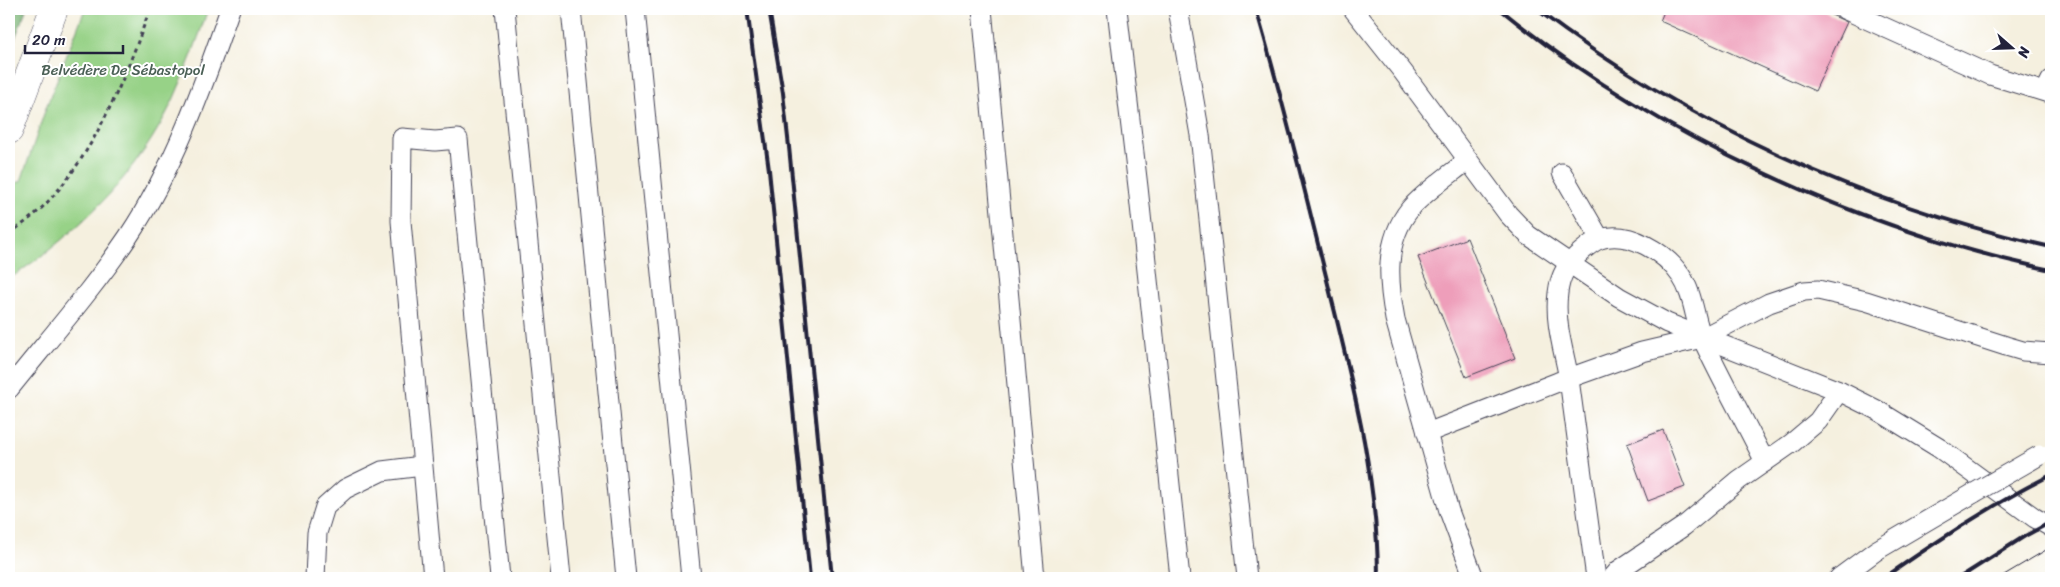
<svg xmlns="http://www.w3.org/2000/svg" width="2060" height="587" font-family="Sriracha,sans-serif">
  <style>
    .green { fill: #97d287; stroke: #5c7a61 }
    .forest { fill: #79b474; stroke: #4e6b58 }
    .building { fill: #ee9eba }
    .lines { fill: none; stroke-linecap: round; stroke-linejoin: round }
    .service-casing { stroke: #424154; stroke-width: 21 }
    .minor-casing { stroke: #424154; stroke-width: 29 }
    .path { stroke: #424154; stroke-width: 3; stroke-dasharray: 4 4; stroke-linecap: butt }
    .service { stroke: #fff; stroke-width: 19 }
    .minor { stroke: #fff; stroke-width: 28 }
    .tram { stroke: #22223b; stroke-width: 1 }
    .rail { stroke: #22223b; stroke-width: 4 }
    .service-bridge-casing { stroke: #424154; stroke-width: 21; stroke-linecap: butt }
    .service-bridge { stroke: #fff; stroke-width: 19 }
    .labels { text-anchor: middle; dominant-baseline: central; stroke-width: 4; stroke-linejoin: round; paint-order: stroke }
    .park-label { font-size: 15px; fill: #4b6056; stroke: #fff }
  </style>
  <rect width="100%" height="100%" fill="#fff"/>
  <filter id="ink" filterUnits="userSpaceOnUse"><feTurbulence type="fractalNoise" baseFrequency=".02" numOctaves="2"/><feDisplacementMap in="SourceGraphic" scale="10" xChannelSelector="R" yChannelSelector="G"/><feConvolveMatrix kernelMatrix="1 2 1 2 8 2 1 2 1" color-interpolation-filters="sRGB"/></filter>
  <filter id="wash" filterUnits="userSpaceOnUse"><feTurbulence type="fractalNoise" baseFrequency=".0096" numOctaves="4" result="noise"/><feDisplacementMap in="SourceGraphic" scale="20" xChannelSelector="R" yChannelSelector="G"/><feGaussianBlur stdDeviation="1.12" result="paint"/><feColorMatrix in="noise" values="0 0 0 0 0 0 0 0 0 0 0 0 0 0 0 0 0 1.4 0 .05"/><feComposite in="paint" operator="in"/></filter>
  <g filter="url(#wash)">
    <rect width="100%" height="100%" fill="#f5f0df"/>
    <path class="green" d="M85,9H208C198,39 187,69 174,98C139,174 78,233 9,279V193L12,185L21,181L47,105Z"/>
    <polygon class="forest" points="9,9 26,10 9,54"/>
    <g id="blocks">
      <g class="building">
        <polygon points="1665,9 1818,9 1847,22 1815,91 1660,21"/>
        <polygon points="1467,238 1515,358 1466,377 1418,257"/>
        <polygon points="1663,430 1685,487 1648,501 1627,444"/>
      </g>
    </g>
  </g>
  <g filter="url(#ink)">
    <use href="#blocks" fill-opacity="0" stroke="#424154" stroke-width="1"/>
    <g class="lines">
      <defs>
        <g id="service">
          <polyline points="505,9 561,578"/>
          <polyline points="571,9 626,578"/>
          <polyline points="635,9 691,578"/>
          <polyline points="982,9 1035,578"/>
          <polyline points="1117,9 1138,187 1180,578"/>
          <polyline points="1178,9 1200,135 1247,578"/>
          <polyline points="1353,9 1403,72 1508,214 1528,235 1619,297 1667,323 1839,391 1877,410 1939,448 2035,518 2051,527"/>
          <polyline points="1844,9 1990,75 2045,92 2051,80"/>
          <path d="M1468,160C1452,173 1422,194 1410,209C1384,241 1388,282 1395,319L1449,511L1474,578"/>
          <polyline points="1562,173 1600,239"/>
          <path d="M9,389C49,339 92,290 128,237C174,168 203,87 230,9"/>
          <polyline points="1427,433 1558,382 1642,352 1702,338 1769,303 1804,291 1818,290 1866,301 2006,346 2023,351 2051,353"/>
          <polyline points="315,578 317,533 325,507 345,489 382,471 422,466"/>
          <polyline points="433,578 401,221 402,138 435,141 458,139 500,578"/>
          <path d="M1596,578C1587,512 1578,446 1569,379C1564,351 1554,322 1558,293C1560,275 1567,264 1581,252C1587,247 1592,242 1600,239C1629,230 1665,252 1681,276C1694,295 1694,319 1703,340C1722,381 1745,421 1765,462"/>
          <polyline points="1612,578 1619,570 1684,526 1739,480 1792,443 1818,421 1839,391"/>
          <polyline points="1839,578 1877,550 1974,493"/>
        </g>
        <polyline id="minor" points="9,130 54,9"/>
      </defs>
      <use href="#service" class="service-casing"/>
      <use href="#minor" class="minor-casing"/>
      <path class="path" d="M9,233C81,191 123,84 150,9"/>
      <use href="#service" class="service"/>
      <use href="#minor" class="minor"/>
      <g class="tram">
        <polyline points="1999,578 2051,547"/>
        <polyline points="2046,578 2051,575"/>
      </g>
      <g class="rail">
        <polyline points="747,9 769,170 810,578"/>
        <polyline points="769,9 783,93 789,147 832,578"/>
        <path d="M1256,9C1283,99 1304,189 1327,280C1351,378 1378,477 1378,578"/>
        <path d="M1500,9C1654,135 1857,229 2051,270"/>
        <path d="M1536,9C1689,125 1864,205 2051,247"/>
        <path d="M1884,578C1938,540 1993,504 2051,475"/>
        <polyline points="1959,578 2025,536 2051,522"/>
      </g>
      <defs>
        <polyline id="service-bridge" points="1974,493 2040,455"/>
      </defs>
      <use href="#service-bridge" class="service-bridge-casing"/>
      <use href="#service-bridge" class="service-bridge"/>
    </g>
  </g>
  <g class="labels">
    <g class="park-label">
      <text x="123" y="70">Belvédère De Sébastopol</text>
    </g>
  </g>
  <rect width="2060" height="587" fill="none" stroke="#fff" stroke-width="30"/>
  <g transform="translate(2012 48) rotate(110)" stroke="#ffffff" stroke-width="4" paint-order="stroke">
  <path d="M0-4L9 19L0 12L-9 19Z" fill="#22223b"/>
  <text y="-8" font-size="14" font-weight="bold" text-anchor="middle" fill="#22223b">N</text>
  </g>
  <path d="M25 45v8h98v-8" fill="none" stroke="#22223b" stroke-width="2.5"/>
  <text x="32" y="45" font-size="15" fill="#22223b" stroke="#ffffff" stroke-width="4" paint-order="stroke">20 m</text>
</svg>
